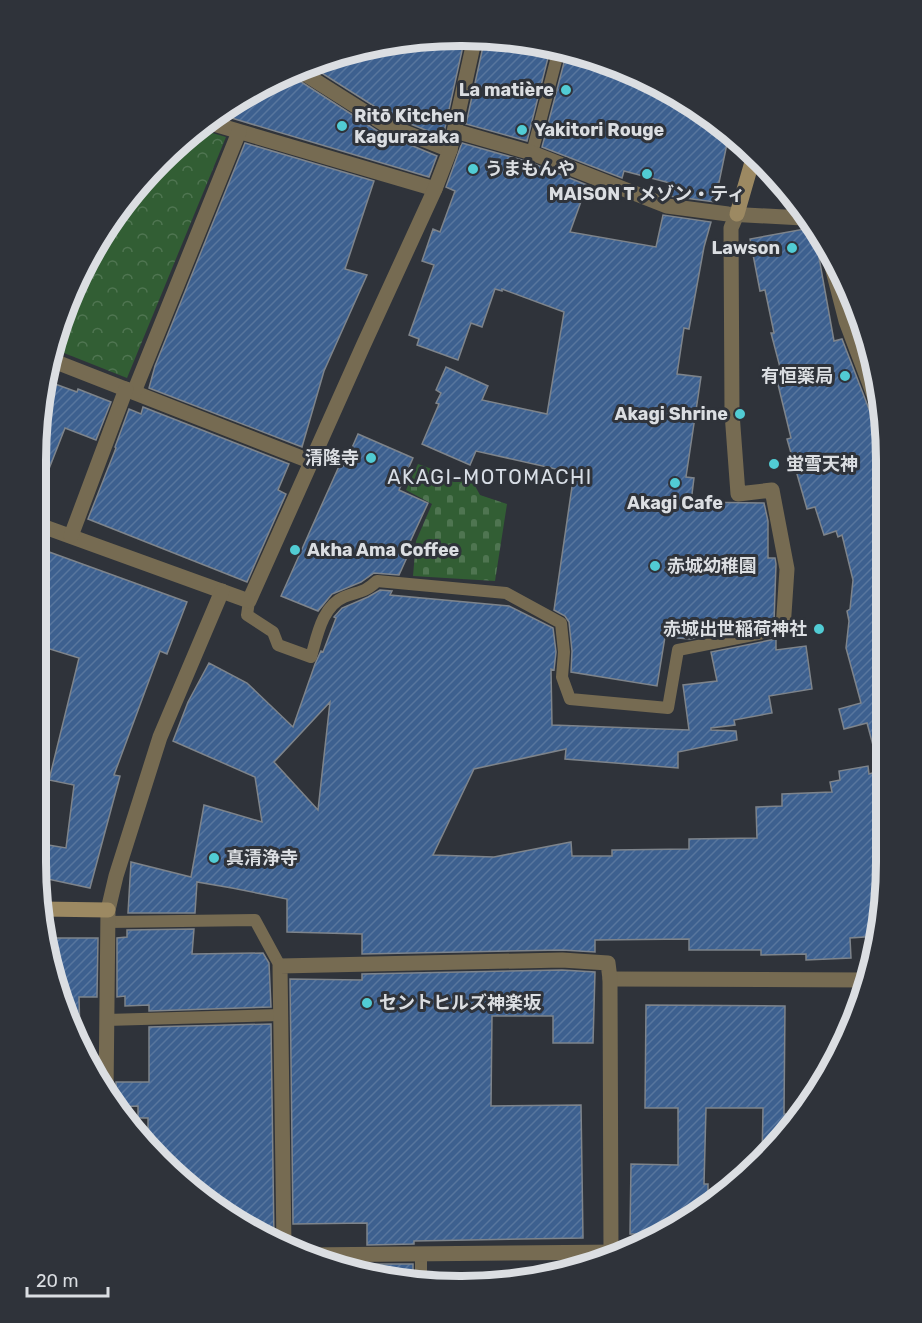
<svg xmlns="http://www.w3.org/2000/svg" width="922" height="1323" font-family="Rubik,'Noto Sans JP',sans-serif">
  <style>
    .cemetery { fill: url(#cemetery-stones) }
    .park { fill: url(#park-crowns) }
    .building { fill: url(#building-hatch); stroke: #7e848b; stroke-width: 1.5; fill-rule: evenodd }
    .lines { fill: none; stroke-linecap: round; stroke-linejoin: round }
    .lane { stroke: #766b52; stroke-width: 12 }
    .street { stroke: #766b52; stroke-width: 15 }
    .secondary { stroke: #9c8962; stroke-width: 15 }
    .poi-dot { fill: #51ccd4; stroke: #2f333a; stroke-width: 2 }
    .labels { text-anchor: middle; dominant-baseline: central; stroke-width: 6; stroke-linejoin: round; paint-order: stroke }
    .poi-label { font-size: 18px; font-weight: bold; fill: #dbdee2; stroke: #2f333a; text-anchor: start }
    .neighbourhood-label { font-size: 20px; letter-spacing: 1.5px; fill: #d8dee6; stroke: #2f333a }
    .rim { fill: none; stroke: #dbdee2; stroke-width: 8 }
  </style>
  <defs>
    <pattern id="cemetery-stones" width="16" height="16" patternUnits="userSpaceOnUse" patternTransform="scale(1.5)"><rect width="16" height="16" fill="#325e34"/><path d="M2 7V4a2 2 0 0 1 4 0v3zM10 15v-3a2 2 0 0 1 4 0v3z" fill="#4f7551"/></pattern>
    <pattern id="park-crowns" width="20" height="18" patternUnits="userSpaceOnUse" patternTransform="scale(1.5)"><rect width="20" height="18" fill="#325e34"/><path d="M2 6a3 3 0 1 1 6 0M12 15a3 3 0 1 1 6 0" fill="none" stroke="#4f7551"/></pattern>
    <pattern id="building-hatch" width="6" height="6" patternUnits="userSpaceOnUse" patternTransform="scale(1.5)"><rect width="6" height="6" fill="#3d608f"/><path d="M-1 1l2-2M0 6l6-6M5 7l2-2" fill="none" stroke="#58769e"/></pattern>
  </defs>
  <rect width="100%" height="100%" fill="#2f333a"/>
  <polygon class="cemetery" points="418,464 474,484 480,495 507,504 495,581 413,576 416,541 432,504 406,490"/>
  <polygon class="park" points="199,129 226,137 127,378 54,349 80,273 161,160"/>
  <g class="building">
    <polygon points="461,36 465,37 443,137 388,115 309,65 378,44"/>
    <polygon points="495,39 551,46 527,141 466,124 484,42 494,44"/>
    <polygon points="567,51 624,68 697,108 729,134 715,202 669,196 667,195 670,183 624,171 622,178 542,147"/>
    <polygon points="289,74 379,132 437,156 429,177 218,114 225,107"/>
    <polygon points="245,143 374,181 345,269 367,275 324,371 302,447 149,388 155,366"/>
    <polygon points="462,143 529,162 587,185 570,232 656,247 663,215 711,222 704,247 689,329 684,328 677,374 701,377 686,477 694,478 691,502 764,503 768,521 768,558 775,558 776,564 774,622 690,639 665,637 657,686 571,672 572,651 569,622 565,616 554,610 574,473 476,451 470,465 422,444 439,404 436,403 441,393 436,390 446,367 488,386 482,400 547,414 564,312 502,289 502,291 495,289 482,327 471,323 458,360 417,345 419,339 409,335 434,265 422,261 433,229 440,232 455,191 446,187"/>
    <polygon points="810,228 815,235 834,341 842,339 869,409 872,414 879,415 884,759 877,760 867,723 844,729 839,709 861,703 846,648 849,621 847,611 850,609 853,580 842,535 838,537 836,531 824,535 815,507 807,509 787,439 791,438 775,372 781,371 771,333 774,333 765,290 760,291 750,239"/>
    <polygon points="44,380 77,392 78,389 111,402 96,440 65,428 45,479 42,479"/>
    <polygon points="143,407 289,464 278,490 286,494 247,582 88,519 116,448 115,447 129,409 141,414"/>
    <polygon points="358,434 413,458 399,490 428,503 410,542 413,544 399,575 374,573 361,582 332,594 318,611 281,596 340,464 344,466"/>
    <polygon points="41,549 187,602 167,654 160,651 114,775 120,776 90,888 38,877 36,843 66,848 74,785 49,780 79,658 40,646"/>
    <path d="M380,590L392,591L390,595L509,606L553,628L556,652L554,670L551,669L552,725L689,730L683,685L717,681L711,652L776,639V650L806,646L812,689L769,696L772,713L734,720L735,725L711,728V730L736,731L737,740L678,752V768L565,759L566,749L474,769L433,855L494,857L571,842L572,856H612V850L689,849V839L757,838L756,807L782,806V794L832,792L830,782L840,780L839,771L868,766L869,774L876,772L885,818L886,862L879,936L850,938L851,958L806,960V954L761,955V950H689V939L595,940V952L562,950L362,954V934L287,932V899L232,888L197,882L195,913H128L131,862L191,877L204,805L262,822L255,777L173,741L188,702L209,663L247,683L293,727L315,664L321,651L323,652L336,618L334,617L342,608L368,597ZM330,702L318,810L274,762Z"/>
    <polygon points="194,929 192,954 263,953 269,963 271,1007 149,1011 149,1005 125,1006 125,996 117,997 117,938 127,937 127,930"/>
    <polygon points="46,938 98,938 97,997 79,997 80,1036 51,972"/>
    <polygon points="562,970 595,972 593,1043 553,1043 553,1016 492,1016 491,1106 581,1105 583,1238 414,1241 414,1244 367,1245 367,1223 293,1224 290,979 362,980 362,974"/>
    <polygon points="646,1005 785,1006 784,1114 801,1114 762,1162 763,1108 706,1108 704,1184 708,1184 708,1201 662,1234 630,1234 631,1164 678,1165 678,1108 645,1108"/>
    <polygon points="271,1024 274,1240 181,1182 148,1144 148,1118 138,1118 138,1106 115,1107 111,1102 116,1095 116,1082 149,1082 149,1027"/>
    <polygon points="367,1264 413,1264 413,1283 406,1283 368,1273"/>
  </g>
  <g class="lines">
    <g class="lane">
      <polyline points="532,153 559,49"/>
      <path d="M249,601L247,615L273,632L278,645L311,657C317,637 322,606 344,597C360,591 364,593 377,581L506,593L561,623L564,652L562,677L570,699L668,708L678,650L783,629"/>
      <polyline points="108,922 255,920 280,966"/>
      <polyline points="106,1020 280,1015"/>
      <polyline points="421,1283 421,1254"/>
    </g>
    <g class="street">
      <polyline points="297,69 384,124 450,150"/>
      <polyline points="207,122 435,189"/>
      <polyline points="455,131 532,153 667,206 728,214 803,218"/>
      <polyline points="737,214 731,228 732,413 738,494 772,490 787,569 783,629"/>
      <polyline points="829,255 846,321 878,406"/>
      <polyline points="51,360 312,462"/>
      <polyline points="134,392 239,132"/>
      <polyline points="42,526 249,601 363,346 435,189 450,150 475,37"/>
      <polyline points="71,536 126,389"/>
      <polyline points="610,979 867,980"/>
      <polyline points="106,1094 108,910 116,876 160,737 222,591"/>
      <polyline points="284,1246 280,966 562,960 608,963 610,979 611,1252"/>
      <polyline points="301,1255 622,1252"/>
    </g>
    <g class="secondary">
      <polyline points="737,214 754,155"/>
      <polyline points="42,909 108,910"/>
    </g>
  </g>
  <g class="poi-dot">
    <circle cx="566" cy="90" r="6"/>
    <circle cx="342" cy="126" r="6"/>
    <circle cx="522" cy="130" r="6"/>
    <circle cx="473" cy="169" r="6"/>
    <circle cx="647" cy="174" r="6"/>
    <circle cx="792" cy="248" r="6"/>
    <circle cx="845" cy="376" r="6"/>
    <circle cx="740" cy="414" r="6"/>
    <circle cx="371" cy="458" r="6"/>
    <circle cx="774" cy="464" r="6"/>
    <circle cx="675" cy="483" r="6"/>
    <circle cx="295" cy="550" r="6"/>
    <circle cx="655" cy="566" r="6"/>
    <circle cx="819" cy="629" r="6"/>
    <circle cx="214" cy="858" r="6"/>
    <circle cx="367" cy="1003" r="6"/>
  </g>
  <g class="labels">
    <g class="poi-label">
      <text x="554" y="90" text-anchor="end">La matière</text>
      <text x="354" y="116">Ritō Kitchen<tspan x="354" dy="21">Kagurazaka</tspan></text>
      <text x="534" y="130">Yakitori Rouge</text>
      <text x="485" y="169">うまもんや</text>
      <text x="647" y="194" text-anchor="middle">MAISON T メゾン・ティ</text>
      <text x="780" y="248" text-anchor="end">Lawson</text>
      <text x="833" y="376" text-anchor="end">有恒薬局</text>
      <text x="728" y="414" text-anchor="end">Akagi Shrine</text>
      <text x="359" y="458" text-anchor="end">清隆寺</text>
      <text x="786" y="464">蛍雪天神</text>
      <text x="675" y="503" text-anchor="middle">Akagi Cafe</text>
      <text x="307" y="550">Akha Ama Coffee</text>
      <text x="667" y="566">赤城幼稚園</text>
      <text x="807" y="629" text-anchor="end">赤城出世稲荷神社</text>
      <text x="226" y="858">真清浄寺</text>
      <text x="379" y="1003">セントヒルズ神楽坂</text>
    </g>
    <g class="neighbourhood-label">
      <text x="490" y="477">AKAGI-MOTOMACHI</text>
    </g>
  </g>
  <path d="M0 0H922V1323H0ZM460 46H462A414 414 0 0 1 876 460V862A414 414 0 0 1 462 1276H460A414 414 0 0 1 46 862V460A414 414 0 0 1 460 46Z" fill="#2f333a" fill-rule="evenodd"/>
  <path class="rim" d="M460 46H462A414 414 0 0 1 876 460V862A414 414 0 0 1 462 1276H460A414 414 0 0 1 46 862V460A414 414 0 0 1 460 46Z"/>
  <path d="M27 1287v9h81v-9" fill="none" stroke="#dbdee2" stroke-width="3"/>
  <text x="36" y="1287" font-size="18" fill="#dbdee2" stroke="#2f333a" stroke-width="4.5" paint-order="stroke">20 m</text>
</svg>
